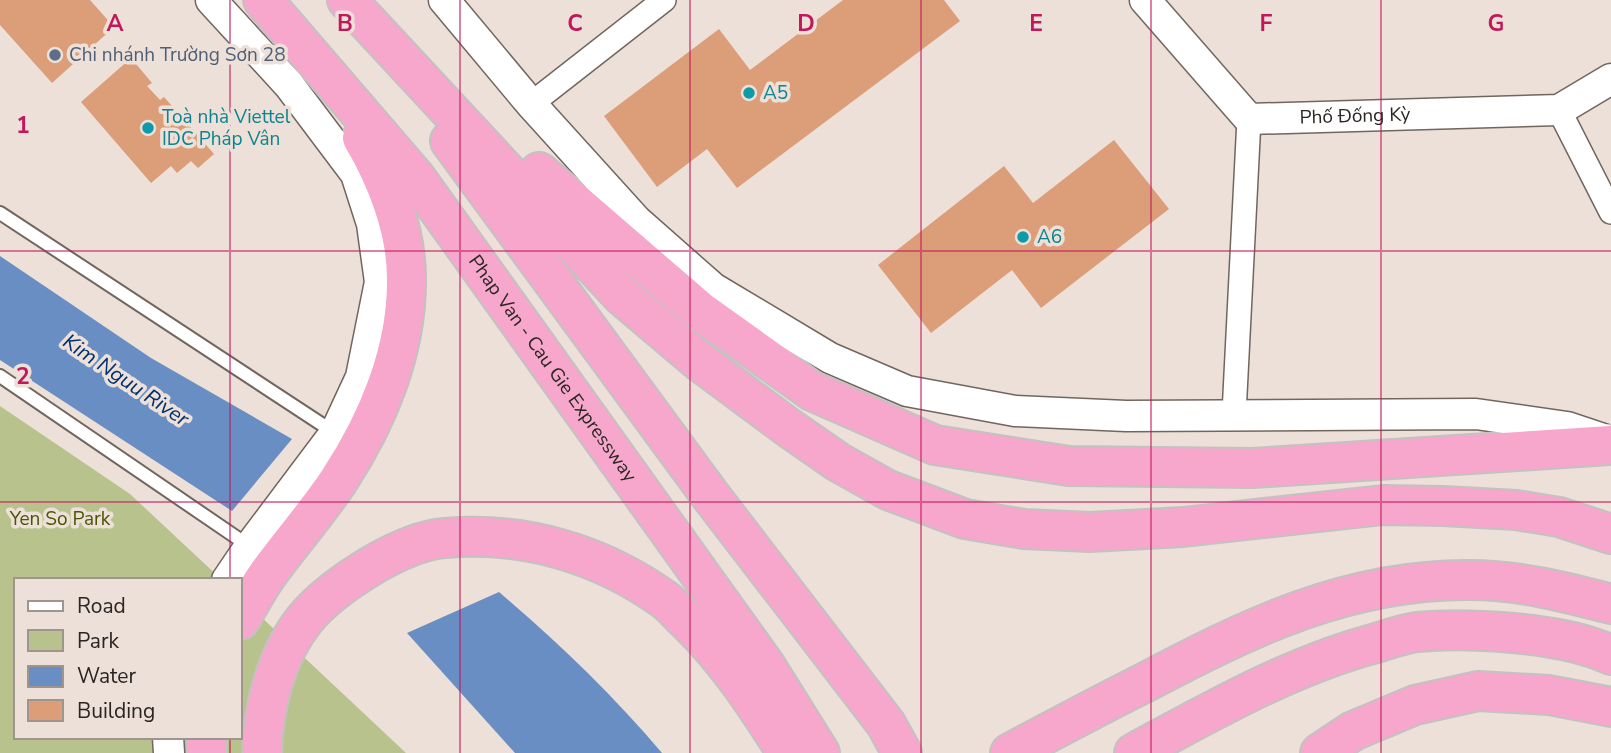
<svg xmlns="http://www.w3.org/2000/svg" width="1611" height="753" font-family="'Nunito Sans',sans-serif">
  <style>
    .green { fill: #b8c28d }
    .water { fill: #698ec3 }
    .building { fill: #dc9d79 }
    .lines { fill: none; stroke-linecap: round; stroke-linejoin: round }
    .service-casing { stroke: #71665f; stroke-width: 16 }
    .minor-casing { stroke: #71665f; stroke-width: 26 }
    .tertiary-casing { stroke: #71665f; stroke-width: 33 }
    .motorway-casing { stroke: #c3c2c1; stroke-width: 42 }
    .service { stroke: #fff; stroke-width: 12 }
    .minor { stroke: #fff; stroke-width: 23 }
    .tertiary { stroke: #fff; stroke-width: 30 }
    .motorway { stroke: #f6a7cb; stroke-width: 38 }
    .grid { fill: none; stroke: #c2185b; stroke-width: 2; stroke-opacity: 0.55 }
    .service-dot { fill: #5c6f8a; stroke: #ede0d8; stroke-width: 2.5 }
    .culture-dot { fill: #0f9aa8; stroke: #ede0d8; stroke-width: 2.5 }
    .labels { text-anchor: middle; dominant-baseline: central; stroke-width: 7; stroke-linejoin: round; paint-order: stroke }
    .service-label { font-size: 19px; fill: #4e5e75; stroke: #ede0d8; text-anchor: start }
    .culture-label { font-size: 19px; fill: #0d838f; stroke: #ede0d8; text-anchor: start }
    .street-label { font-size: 19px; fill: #2a2522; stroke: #ede0d8 }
    .park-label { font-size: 19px; fill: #4b5401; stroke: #ede0d8 }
    .water-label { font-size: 21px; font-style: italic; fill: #00306f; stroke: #ede0d8 }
    .grid-label { font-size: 23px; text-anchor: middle; font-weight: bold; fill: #c2185b; stroke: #ede0d8; stroke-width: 7; stroke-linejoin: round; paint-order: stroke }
  </style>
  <rect width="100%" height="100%" fill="#ede0d8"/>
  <polygon class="green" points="0,406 130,494 222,580 16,580 16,737 240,737 240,597 406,753 0,753"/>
  <g class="water">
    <polygon points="0,256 151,358 292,439 232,511 0,360"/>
    <path d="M499,592C558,642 612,694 662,753H515L407,633Z"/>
  </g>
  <g class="building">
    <polygon points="0,0 90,0 114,27 52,83 0,25"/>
    <polygon points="843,0 944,0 960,21 737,188 707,149 657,187 604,116 719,29 750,70"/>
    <polygon points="131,58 152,83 147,86 160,100 164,97 214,154 198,168 191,161 177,173 171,166 151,183 81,102"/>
    <polygon points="1114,140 1169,209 1041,308 1012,270 931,333 878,265 1004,166 1033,203"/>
  </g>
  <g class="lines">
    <defs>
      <g id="service">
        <polyline points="0,213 335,433"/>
        <polyline points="0,376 249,546"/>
      </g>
      <g id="minor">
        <polyline points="531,104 664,0"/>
        <polyline points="1559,110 1611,212"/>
        <polyline points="1234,414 1249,119"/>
      </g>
      <g id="tertiary">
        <polyline points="211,0 289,85 356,174 372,224 380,282 361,377 335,433 250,546 227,580"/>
        <polyline points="444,0 531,104 637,221 713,288 830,358 907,391 1015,411 1126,416 1476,414 1567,427 1606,440"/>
        <path id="s1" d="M1145,0L1249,119L1559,110L1611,79"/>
        <polyline points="168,737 169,753"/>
      </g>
      <g id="motorway">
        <path id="s2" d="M263,0L416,178L765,665L820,753"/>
        <polyline points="347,0 622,296 700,362 789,428 838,462 888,490 965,519 1024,529 1090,532 1183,527 1383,505 1443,506 1516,510 1559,517 1611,534"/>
        <polyline points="450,141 710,495 886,724 902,753"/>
        <polyline points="539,172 700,311 812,391 935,445 1069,466 1253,468 1611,445"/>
        <path d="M240,620C249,605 257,589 267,575C290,543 316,514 338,481C377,422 407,351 406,278C406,230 386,178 362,138"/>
        <polyline points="207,753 207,737"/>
        <path d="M262,753C263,707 276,655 305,619C323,597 348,580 371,566C393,553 419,540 445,538C524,531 601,554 665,600C673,606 680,615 688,622C728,661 757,706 787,753"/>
        <path d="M1010,753C1055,729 1100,705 1146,682C1250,627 1349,579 1470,580C1518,580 1565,592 1611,604"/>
        <path d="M1134,753C1212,711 1290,666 1376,643C1389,639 1403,634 1417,632C1449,629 1480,630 1513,633C1545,636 1581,641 1611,655"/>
        <polyline points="1320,753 1353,731 1415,705 1478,691 1549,695 1611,707"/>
      </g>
    </defs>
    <use href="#service" class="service-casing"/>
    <use href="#minor" class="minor-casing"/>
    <use href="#tertiary" class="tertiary-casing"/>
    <use href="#motorway" class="motorway-casing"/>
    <use href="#service" class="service"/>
    <use href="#minor" class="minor"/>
    <use href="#tertiary" class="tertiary"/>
    <use href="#motorway" class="motorway"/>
  </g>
  <path class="grid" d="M230,0V580M460,0V753M690,0V753M921,0V753M1151,0V753M1381,0V753M0,251H1611M0,502H1611M230,737V753"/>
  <circle class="service-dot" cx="55" cy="55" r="7"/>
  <g class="culture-dot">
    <circle cx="749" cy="93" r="7"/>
    <circle cx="148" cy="128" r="7"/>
    <circle cx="1023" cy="237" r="7"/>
  </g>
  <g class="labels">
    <g class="service-label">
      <text x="69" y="55">Chi nhánh Trường Sơn 28</text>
    </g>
    <g class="culture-label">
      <text x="763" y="93">A5</text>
      <text x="162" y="117">Toà nhà Viettel<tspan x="162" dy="22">IDC Pháp Vân</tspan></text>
      <text x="1037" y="237">A6</text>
    </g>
    <g class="street-label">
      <text stroke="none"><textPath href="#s1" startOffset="264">Phố Đống Kỳ</textPath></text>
      <text stroke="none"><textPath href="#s2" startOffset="469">Phap Van - Cau Gie Expressway</textPath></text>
    </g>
    <g class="park-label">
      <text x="60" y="519">Yen So Park</text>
    </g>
    <g class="water-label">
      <text transform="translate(126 380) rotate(34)">Kim Nguu River</text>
    </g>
  </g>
  <g class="grid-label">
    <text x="115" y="31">A</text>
    <text x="345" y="31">B</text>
    <text x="575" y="31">C</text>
    <text x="806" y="31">D</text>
    <text x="1036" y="31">E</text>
    <text x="1266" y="31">F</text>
    <text x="1496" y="31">G</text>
    <text x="23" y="133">1</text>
    <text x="23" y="384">2</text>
  </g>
  <rect x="14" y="578" width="228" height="161" fill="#ede0d8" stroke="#9f958f" stroke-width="2"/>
  <rect x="28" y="601" width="35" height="10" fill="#ffffff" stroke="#9f958f" stroke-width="2"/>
  <text x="77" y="613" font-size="21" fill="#2a2522">Road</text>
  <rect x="28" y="630" width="35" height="21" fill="#b8c28d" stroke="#9f958f" stroke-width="2"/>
  <text x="77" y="648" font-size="21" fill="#2a2522">Park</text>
  <rect x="28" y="666" width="35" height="21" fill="#698ec3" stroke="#9f958f" stroke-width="2"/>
  <text x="77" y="683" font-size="21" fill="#2a2522">Water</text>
  <rect x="28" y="700" width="35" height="21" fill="#dc9d79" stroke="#9f958f" stroke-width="2"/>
  <text x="77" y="718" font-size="21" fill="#2a2522">Building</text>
</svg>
